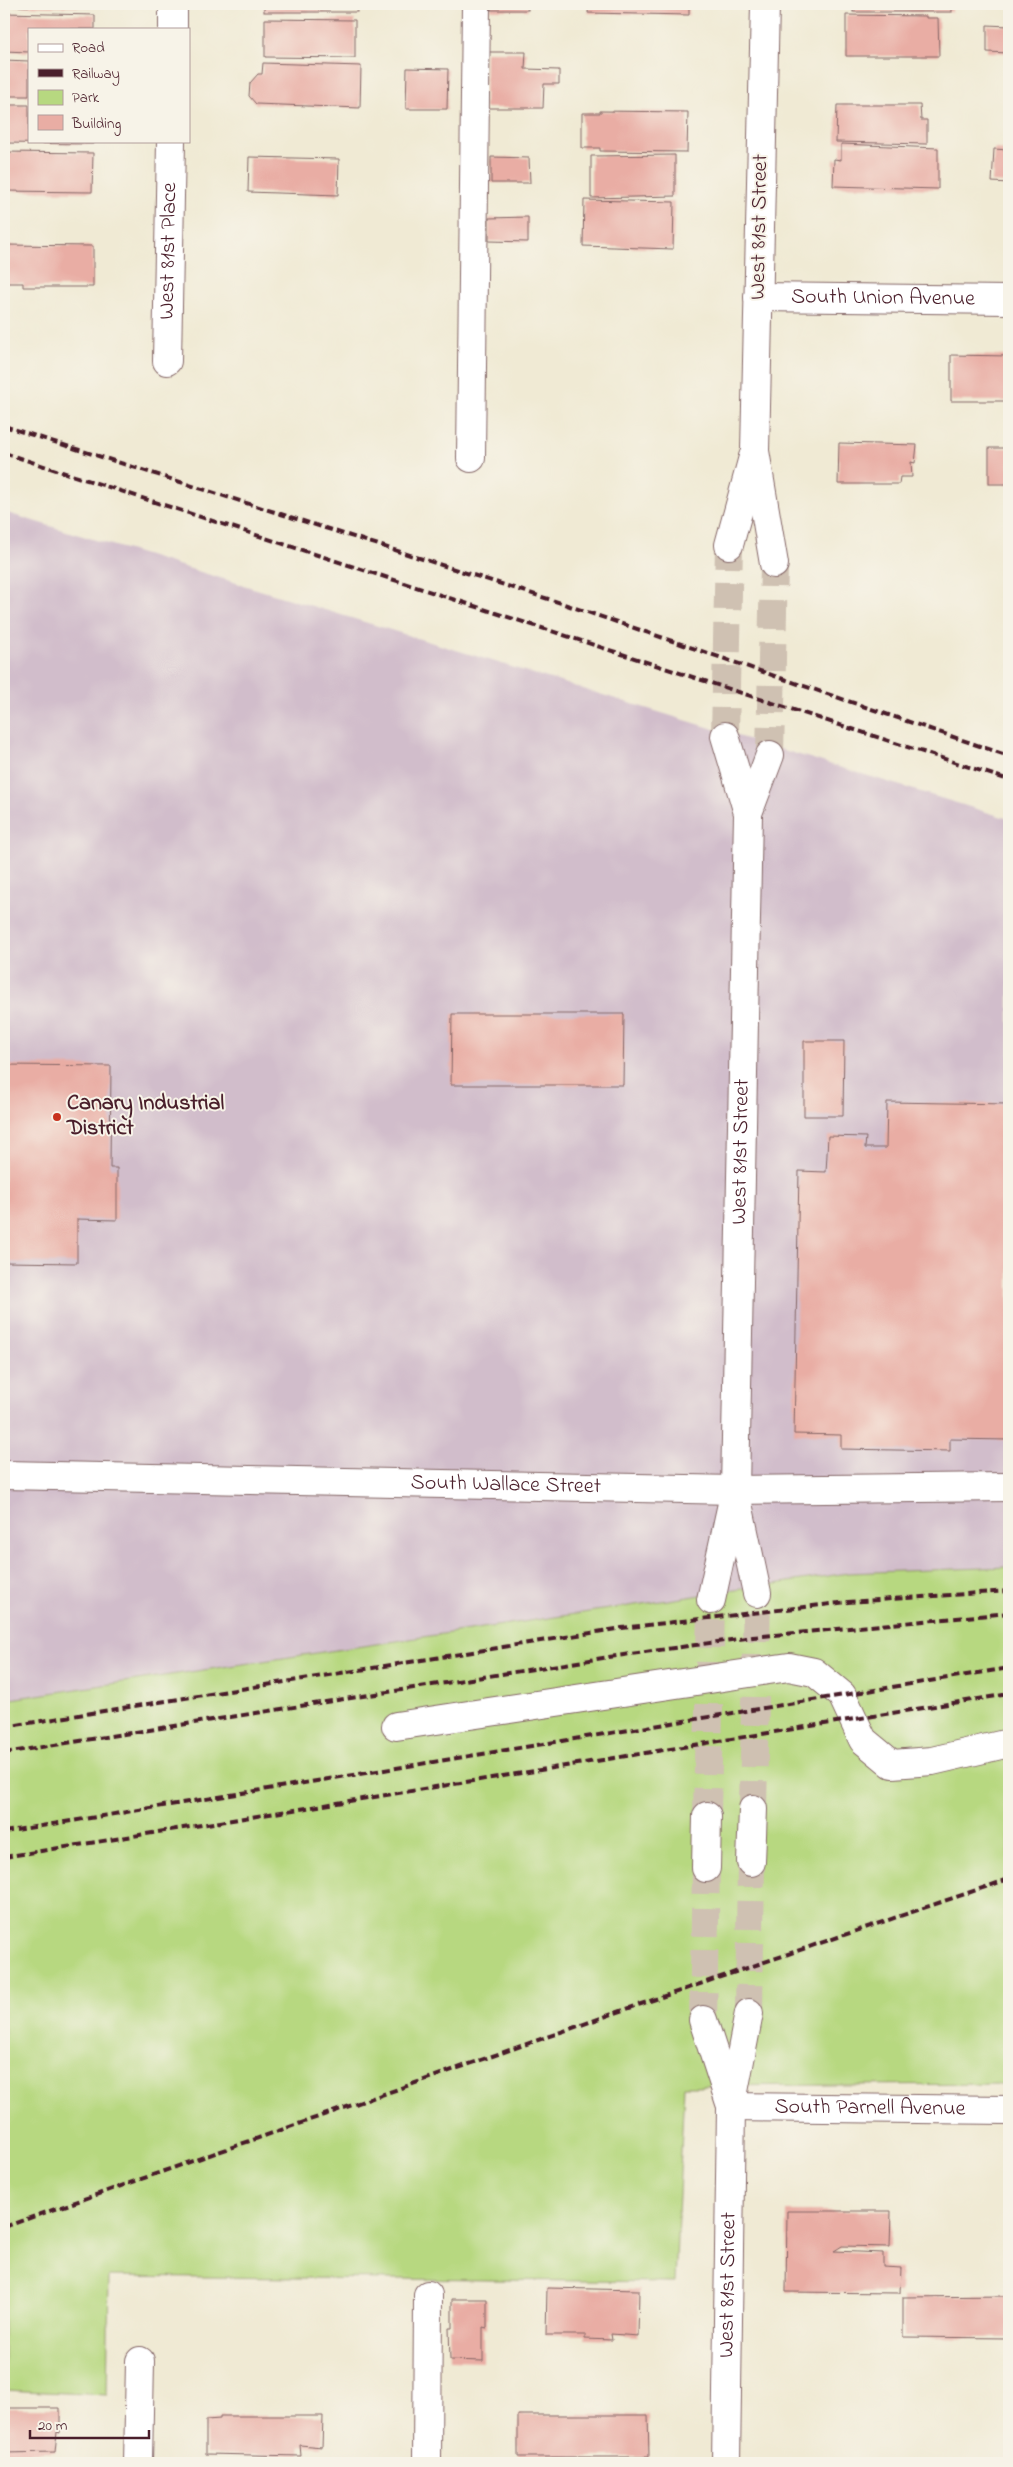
<svg xmlns="http://www.w3.org/2000/svg" width="1013" height="2467" font-family="'Indie Flower',sans-serif">
  <style>
    .industrial { fill: #d1bdcb }
    .green { fill: #b7d880; stroke: #807c56 }
    .building { fill: #e9ada4 }
    .lines { fill: none; stroke-linecap: round; stroke-linejoin: round }
    .minor-tunnel { stroke: #cfc1b2; stroke-width: 28; stroke-dasharray: 28 14; stroke-linecap: butt }
    .minor-casing { stroke: #846666; stroke-width: 30 }
    .minor { stroke: #fff; stroke-width: 28 }
    .rail { stroke: #4a1f2b; stroke-width: 4; stroke-dasharray: 8 4; stroke-linecap: butt }
    .poi-dot { fill: #c8321e; stroke: #f7f3e8; stroke-width: 2 }
    .labels { text-anchor: middle; dominant-baseline: central; stroke-width: 4; stroke-linejoin: round; paint-order: stroke }
    .street-label { font-size: 22px; fill: #4a1f2b; stroke: #f7f3e8 }
    .poi-label { font-size: 22px; font-weight: bold; fill: #4a1f2b; stroke: #f7f3e8; text-anchor: start }
  </style>
  <rect width="100%" height="100%" fill="#f7f3e8"/>
  <filter id="ink" filterUnits="userSpaceOnUse"><feTurbulence type="fractalNoise" baseFrequency=".02" numOctaves="2"/><feDisplacementMap in="SourceGraphic" scale="10" xChannelSelector="R" yChannelSelector="G"/><feConvolveMatrix kernelMatrix="1 2 1 2 8 2 1 2 1" color-interpolation-filters="sRGB"/></filter>
  <filter id="wash" filterUnits="userSpaceOnUse"><feTurbulence type="fractalNoise" baseFrequency=".0096" numOctaves="4" result="noise"/><feDisplacementMap in="SourceGraphic" scale="20" xChannelSelector="R" yChannelSelector="G"/><feGaussianBlur stdDeviation="1.12" result="paint"/><feColorMatrix in="noise" values="0 0 0 0 0 0 0 0 0 0 0 0 0 0 0 0 0 1.4 0 .05"/><feComposite in="paint" operator="in"/></filter>
  <g filter="url(#wash)">
    <rect width="100%" height="100%" fill="#f0ead4"/>
    <polygon class="industrial" points="4,512 1009,819 1009,1567 848,1573 4,1700"/>
    <polygon class="green" points="1009,1567 1009,2084 684,2086 675,2282 109,2276 107,2395 4,2390 4,1700 848,1573"/>
    <g id="blocks">
      <g class="building">
        <polygon points="4,4 95,4 94,7 4,6"/>
        <rect x="264" y="4" width="93" height="8"/>
        <rect x="491" y="4" width="37" height="6"/>
        <polygon points="589,4 689,4 689,15 588,13"/>
        <rect x="853" y="4" width="99" height="8"/>
        <polygon points="4,13 95,15 95,29 29,29 29,52 4,51"/>
        <polygon points="846,15 926,16 926,18 938,18 939,56 846,56"/>
        <polygon points="265,19 355,20 355,58 265,57"/>
        <polygon points="987,25 1009,26 1009,53 987,52"/>
        <polygon points="486,52 526,52 525,69 559,70 559,84 544,84 543,108 485,108"/>
        <polygon points="4,60 29,61 29,96 4,96"/>
        <polygon points="263,63 361,66 360,108 256,104 249,96 250,83 258,74 262,74"/>
        <polygon points="407,68 448,69 447,109 406,109"/>
        <polygon points="4,105 29,105 29,141 93,141 93,144 4,143"/>
        <polygon points="837,105 920,105 921,120 927,120 927,144 836,142"/>
        <polygon points="600,111 688,112 687,152 600,151 600,148 582,148 582,113 600,113"/>
        <polygon points="841,144 938,148 938,189 833,186 834,159 841,160"/>
        <polygon points="994,149 1009,150 1009,183 992,182"/>
        <polygon points="4,152 93,153 92,192 4,191"/>
        <polygon points="675,155 675,196 591,198 591,156"/>
        <polygon points="249,157 339,159 338,195 248,192"/>
        <polygon points="491,157 529,158 530,183 491,183"/>
        <polygon points="584,200 674,202 673,249 583,246"/>
        <polygon points="528,217 528,242 489,241 489,218"/>
        <polygon points="4,245 93,246 93,287 23,287 23,283 4,283"/>
        <polygon points="951,355 1009,356 1009,401 951,401"/>
        <polygon points="839,443 917,445 915,463 911,462 912,477 900,477 899,484 838,484"/>
        <rect x="989" y="448" width="20" height="36"/>
        <polygon points="452,1014 624,1014 623,1085 451,1085"/>
        <polygon points="804,1041 844,1041 843,1116 804,1116"/>
        <polygon points="4,1065 111,1066 110,1168 117,1168 117,1220 77,1219 77,1263 4,1262"/>
        <polygon points="887,1102 1009,1104 1009,1440 950,1439 950,1451 841,1449 841,1435 794,1434 799,1171 826,1172 828,1136 866,1137 865,1148 886,1148"/>
        <polygon points="787,2211 891,2211 890,2247 842,2246 834,2251 883,2253 883,2267 901,2268 900,2293 786,2292"/>
        <polygon points="547,2288 639,2290 638,2336 611,2334 612,2340 585,2339 585,2335 546,2335"/>
        <polygon points="1009,2296 1009,2338 903,2337 903,2297"/>
        <polygon points="452,2299 487,2299 487,2328 483,2327 483,2361 450,2360 449,2328 452,2328"/>
        <polygon points="4,2408 60,2408 60,2433 57,2432 55,2452 4,2453"/>
        <polygon points="518,2415 648,2415 649,2457 518,2457"/>
        <polygon points="220,2416 323,2416 322,2447 300,2445 301,2456 206,2454 206,2420 220,2419"/>
      </g>
    </g>
  </g>
  <g filter="url(#ink)">
    <use href="#blocks" fill-opacity="0" stroke="#846666" stroke-width="1"/>
    <g class="lines">
      <g class="minor-tunnel">
        <polyline points="725,736 729,545"/>
        <polyline points="770,755 774,564"/>
        <polyline points="753,1809 757,1593"/>
        <polyline points="707,1816 711,1600"/>
        <polyline points="749,2013 751,1862"/>
        <polyline points="703,2020 706,1868"/>
      </g>
      <defs>
        <g id="minor">
          <polyline points="765,4 755,451 774,564"/>
          <polyline points="173,29 173,4"/>
          <path id="s1" d="M758,297L1009,300"/>
          <path id="s2" d="M167,361L171,141"/>
          <polyline points="471,458 476,4"/>
          <polyline points="729,545 753,457"/>
          <polyline points="748,813 770,755"/>
          <path id="s3" d="M4,1475L735,1490L1009,1487"/>
          <polyline points="737,1499 757,1593"/>
          <path id="s4" d="M711,1600L735,1490L748,813L725,736"/>
          <polyline points="396,1726 789,1667 814,1672 842,1695 863,1740 892,1764 932,1761 1009,1743"/>
          <polyline points="751,1862 753,1809"/>
          <polyline points="706,1868 707,1816"/>
          <polyline points="703,2020 730,2103"/>
          <path id="s5" d="M731,2107L1009,2110"/>
          <polyline points="138,2463 140,2361"/>
          <polyline points="427,2463 428,2295"/>
          <path id="s6" d="M726,2463L731,2107L749,2013"/>
        </g>
      </defs>
      <use href="#minor" class="minor-casing"/>
      <use href="#minor" class="minor"/>
      <g class="rail">
        <polyline points="4,426 561,603 1009,756"/>
        <polyline points="4,453 1009,780"/>
        <polyline points="4,1727 622,1628 848,1602 1009,1591"/>
        <polyline points="4,1753 609,1657 753,1637 1009,1613"/>
        <polyline points="4,1832 1009,1668"/>
        <polyline points="4,1857 1009,1694"/>
        <polyline points="4,2227 641,2004 1009,1879"/>
      </g>
    </g>
  </g>
  <circle class="poi-dot" cx="57" cy="1117" r="5"/>
  <g class="labels">
    <g class="street-label">
      <text transform="translate(760 227) rotate(-89)">West 81st Street</text>
      <text stroke="none"><textPath href="#s2" startOffset="110">West 81st Place</textPath></text>
      <text stroke="none"><textPath href="#s1" startOffset="125">South Union Avenue</textPath></text>
      <text stroke="none"><textPath href="#s4" startOffset="451">West 81st Street</textPath></text>
      <text stroke="none"><textPath href="#s3" startOffset="502">South Wallace Street</textPath></text>
      <text stroke="none"><textPath href="#s5" startOffset="139">South Parnell Avenue</textPath></text>
      <text stroke="none"><textPath href="#s6" startOffset="178">West 81st Street</textPath></text>
    </g>
    <g class="poi-label">
      <text x="67" y="1104">Canary Industrial<tspan x="67" dy="25">District</tspan></text>
    </g>
  </g>
  <rect width="1013" height="2467" fill="none" stroke="#f7f3e8" stroke-width="20"/>
  <rect x="28" y="28" width="162" height="115" fill="#f7f3e8" stroke="#b29e9c"/>
  <rect x="38" y="44" width="25" height="8" fill="#ffffff" stroke="#b29e9c"/>
  <text x="72" y="52" font-size="15" fill="#4a1f2b">Road</text>
  <rect x="38" y="69" width="25" height="8" fill="#4a1f2b" stroke="#b29e9c"/>
  <text x="72" y="78" font-size="15" fill="#4a1f2b">Railway</text>
  <rect x="38" y="90" width="25" height="15" fill="#b7d880" stroke="#b29e9c"/>
  <text x="72" y="102" font-size="15" fill="#4a1f2b">Park</text>
  <rect x="38" y="115" width="25" height="15" fill="#e9ada4" stroke="#b29e9c"/>
  <text x="72" y="128" font-size="15" fill="#4a1f2b">Building</text>
  <path d="M30 2430v8h119v-8" fill="none" stroke="#4a1f2b" stroke-width="2.5"/>
  <text x="38" y="2430" font-size="15" fill="#4a1f2b" stroke="#f7f3e8" stroke-width="4" paint-order="stroke">20 m</text>
</svg>
